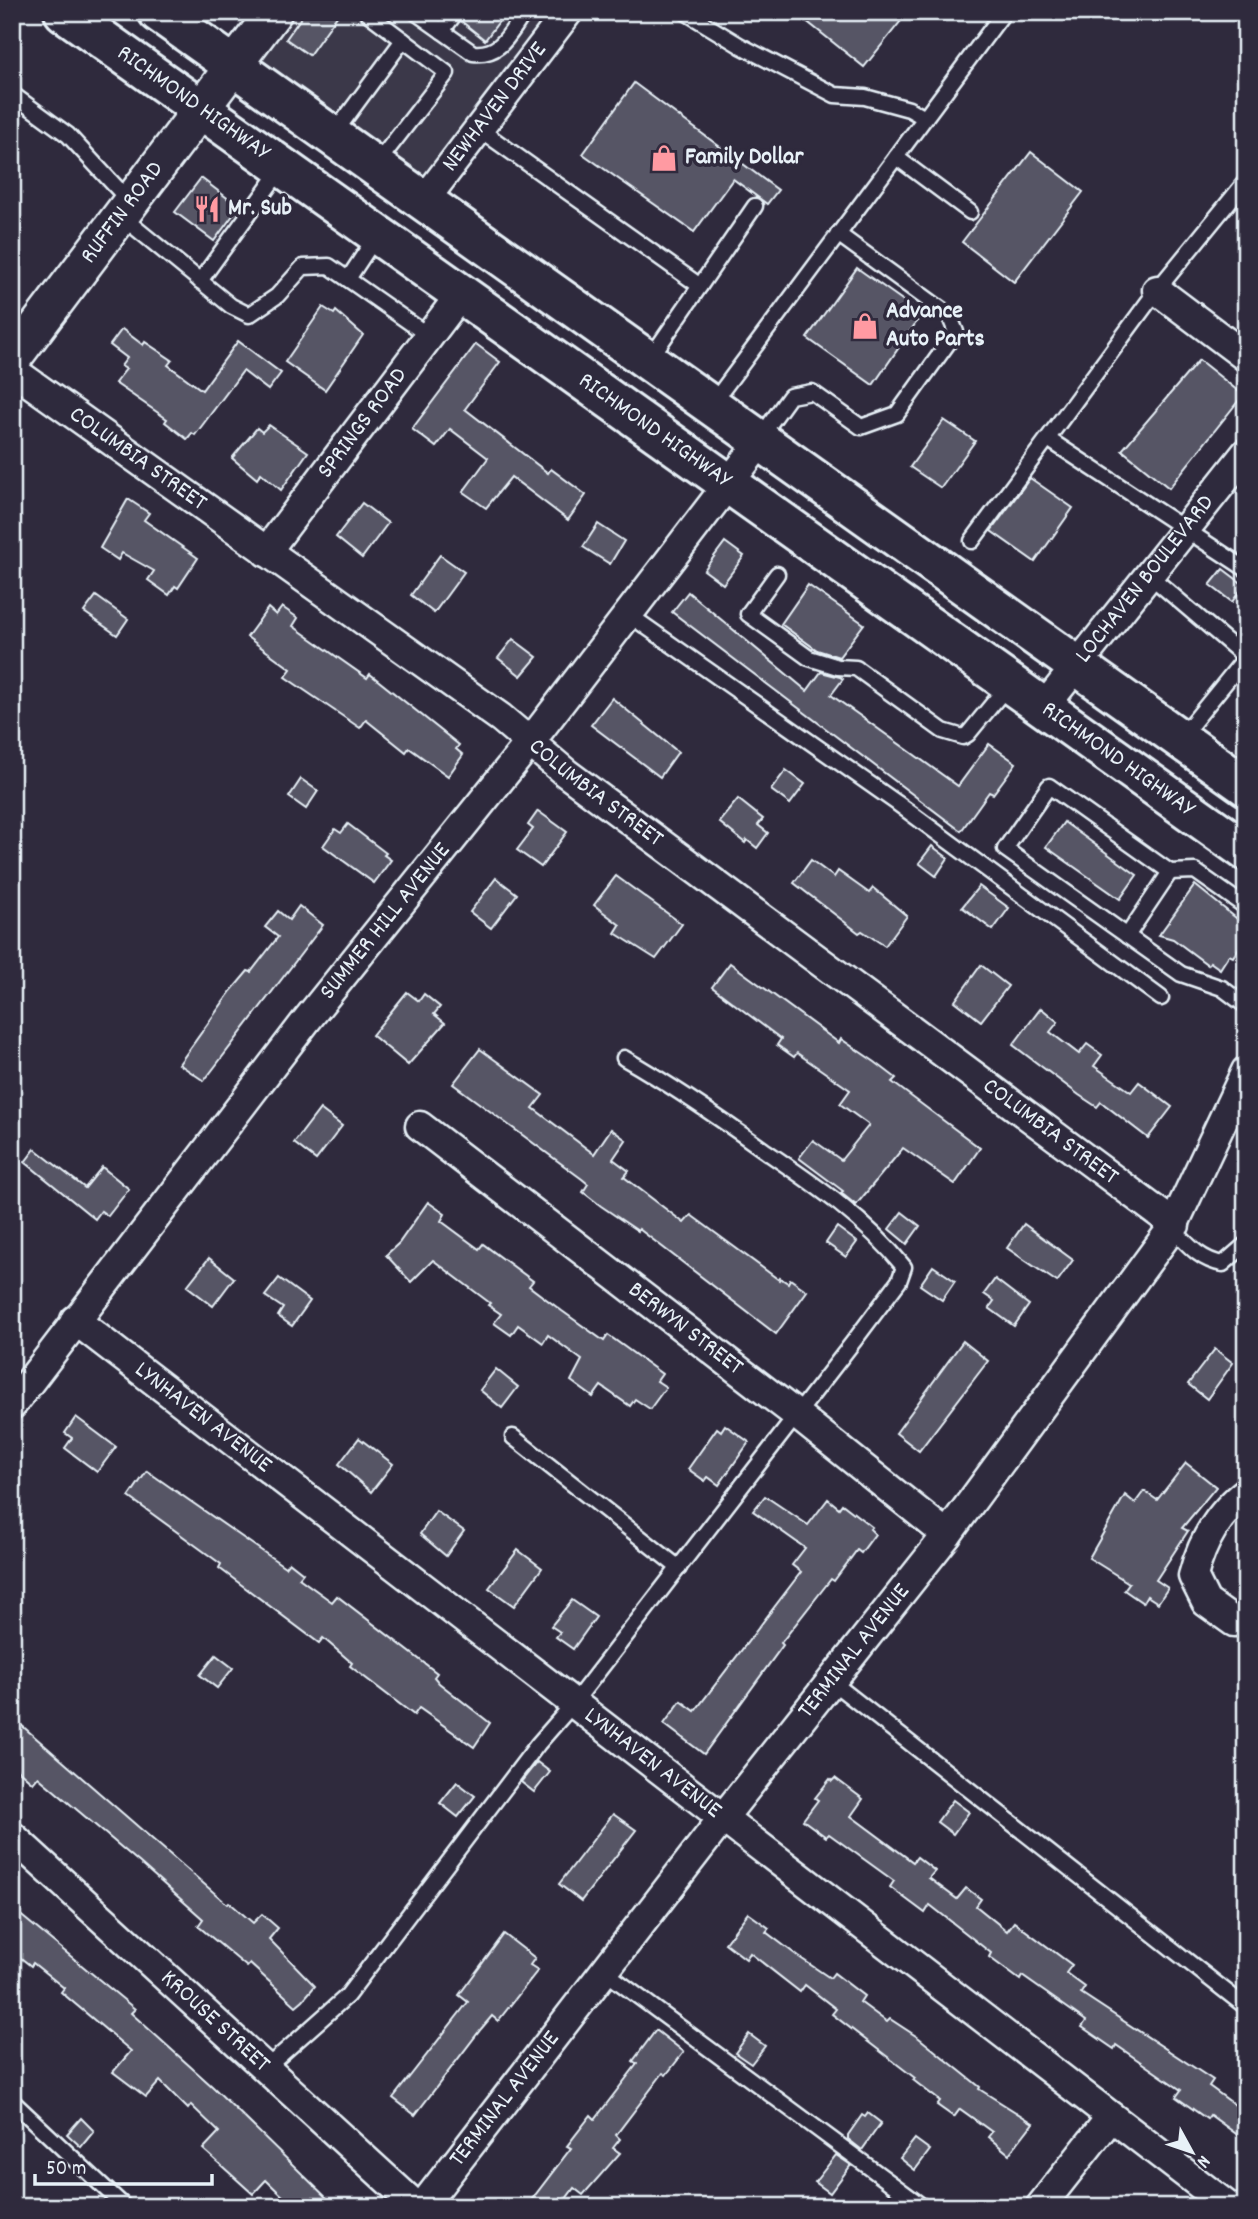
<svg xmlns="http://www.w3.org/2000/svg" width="1258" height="2219" font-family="Dekko,sans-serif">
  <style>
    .built { fill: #3b3749 }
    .building { fill: #575565; stroke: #e8f1f8; stroke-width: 2 }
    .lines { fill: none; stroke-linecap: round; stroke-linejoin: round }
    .service-casing { stroke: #e8f1f8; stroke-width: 19 }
    .minor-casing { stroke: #e8f1f8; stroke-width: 33 }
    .tertiary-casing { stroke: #e8f1f8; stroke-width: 40 }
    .primary-casing { stroke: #e8f1f8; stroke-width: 44 }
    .service { stroke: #2f2a3d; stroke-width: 14 }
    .minor { stroke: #2f2a3d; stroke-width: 28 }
    .tertiary { stroke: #2f2a3d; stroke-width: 35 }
    .primary { stroke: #2f2a3d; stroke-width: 38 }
    .labels { text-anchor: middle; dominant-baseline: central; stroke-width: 7; stroke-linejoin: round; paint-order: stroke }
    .street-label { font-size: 24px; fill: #e8f1f8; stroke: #2f2a3d }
    .poi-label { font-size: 24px; font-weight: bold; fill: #e8f1f8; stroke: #2f2a3d; text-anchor: start }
  </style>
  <rect width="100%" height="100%" fill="#2f2a3d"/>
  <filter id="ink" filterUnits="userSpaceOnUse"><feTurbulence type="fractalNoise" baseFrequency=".0143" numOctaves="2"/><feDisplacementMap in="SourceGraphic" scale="14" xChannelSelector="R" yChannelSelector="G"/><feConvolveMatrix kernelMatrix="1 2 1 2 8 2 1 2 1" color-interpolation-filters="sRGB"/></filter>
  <g filter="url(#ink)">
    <polygon class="built" points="274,12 568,12 423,202 234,67"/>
    <g class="building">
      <polygon points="305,12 340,12 309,55 286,39"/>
      <polygon points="466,12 506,12 485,40 461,21"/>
      <polygon points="795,12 908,12 864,67"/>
      <polygon points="634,83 778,190 767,204 733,179 694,232 583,154"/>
      <polygon points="1031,152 1083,192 1014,282 962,242"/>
      <polygon points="201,178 239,207 214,241 175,212"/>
      <polygon points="857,268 922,314 873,385 807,338"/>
      <polygon points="323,307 334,314 336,311 363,335 325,390 285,362"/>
      <polygon points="122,329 143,345 145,342 172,360 168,365 202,390 238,341 281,373 268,390 243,371 195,435 192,433 187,439 165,422 167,419 115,383 126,369 121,366 127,358 110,345"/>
      <polygon points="476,344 500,362 465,409 548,473 551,469 586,495 568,520 511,477 486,508 463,492 488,458 450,429 436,447 412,429"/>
      <polygon points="1199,360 1243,395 1169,488 1122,450"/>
      <polygon points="944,420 975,441 941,488 910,467"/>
      <polygon points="269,425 308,452 281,490 261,473 257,479 232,458 257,428 262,432"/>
      <polygon points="1030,478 1073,508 1035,562 991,531"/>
      <polygon points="128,499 149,513 144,520 198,558 178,588 175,586 169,595 148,580 154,571 122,553 118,560 100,548"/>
      <polygon points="362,503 388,523 362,558 336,537"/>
      <polygon points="598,524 624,541 610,564 583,547"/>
      <polygon points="725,542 744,556 723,584 704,570"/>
      <polygon points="440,555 464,572 434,613 411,595"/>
      <polygon points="1223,569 1244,585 1232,602 1210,585"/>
      <polygon points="808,585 864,624 839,657 817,650 781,624"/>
      <polygon points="688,592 807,691 821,672 840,677 843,679 831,695 958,786 989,744 1016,763 993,794 989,792 961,831 672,612"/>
      <polygon points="96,596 128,619 117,635 84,612"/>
      <polygon points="282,607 298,618 293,626 367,678 370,674 459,745 456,749 463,755 448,776 409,748 406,752 366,720 360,728 285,677 291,669 247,637 268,608 276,615"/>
      <polygon points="513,639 537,657 521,676 498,658"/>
      <polygon points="612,698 678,752 660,777 591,725"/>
      <polygon points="786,770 805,784 790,804 771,790"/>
      <polygon points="301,779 318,791 306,809 289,797"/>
      <polygon points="738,799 763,819 758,825 768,833 757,848 747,840 745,843 719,822"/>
      <polygon points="538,811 567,832 541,867 517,850 533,829 528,825"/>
      <polygon points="1064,822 1137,875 1120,899 1046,847"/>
      <polygon points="348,824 386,853 384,855 391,860 374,883 323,846 335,829 341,833"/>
      <polygon points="932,846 948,858 936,876 919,863"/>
      <polygon points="811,860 834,877 838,871 869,893 873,888 907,916 885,946 862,931 859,933 794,883"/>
      <polygon points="616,876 682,924 656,959 615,933 620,925 594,905"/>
      <polygon points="496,878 517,894 491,928 470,912"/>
      <polygon points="1195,885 1246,926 1246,937 1233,957 1229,955 1220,969 1210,962 1208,965 1173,939 1159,935"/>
      <polygon points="979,886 1009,908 993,930 962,907"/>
      <polygon points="299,906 323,925 204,1081 179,1064 231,991 248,971 251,972 278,937 265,927 278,911 289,920"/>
      <polygon points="730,963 839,1043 841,1039 875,1062 896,1078 892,1082 980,1148 955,1184 903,1148 856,1205 841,1193 843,1191 799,1158 813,1140 841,1160 869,1125 840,1104 850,1090 797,1053 794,1057 777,1045 781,1039 712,987"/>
      <polygon points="981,965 1008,986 981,1021 955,1001"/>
      <polygon points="407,992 419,1001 424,994 440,1007 434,1014 445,1023 408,1065 372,1035"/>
      <polygon points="1041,1008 1058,1022 1050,1032 1079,1054 1087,1044 1102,1055 1094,1066 1131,1092 1139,1082 1172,1107 1148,1138 1101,1102 1097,1107 1079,1095 1013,1045"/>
      <polygon points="480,1049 543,1095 533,1108 594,1154 611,1129 626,1140 613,1159 629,1171 624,1177 684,1223 691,1215 779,1280 780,1278 788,1283 790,1279 807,1291 776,1334 639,1229 638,1231 601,1206 583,1192 588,1184 582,1179 453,1084"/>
      <polygon points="320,1109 342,1126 316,1160 294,1143"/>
      <polygon points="35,1149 85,1188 102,1167 129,1189 108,1216 101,1211 95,1219 25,1162"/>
      <polygon points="428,1202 445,1214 441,1221 479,1249 483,1244 533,1281 529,1286 562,1311 604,1341 608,1335 662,1374 657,1381 666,1387 650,1409 635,1399 630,1406 601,1386 593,1397 571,1381 582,1360 548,1335 543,1343 518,1325 511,1335 494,1323 501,1314 488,1305 490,1303 433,1260 411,1282 386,1255 399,1243"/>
      <polygon points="902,1212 920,1226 907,1244 889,1229"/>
      <polygon points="1024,1224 1073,1260 1057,1282 1007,1248"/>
      <polygon points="837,1227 857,1242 846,1257 826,1243"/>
      <polygon points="209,1258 234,1278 213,1306 187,1286"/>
      <polygon points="933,1266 955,1281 942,1300 920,1285"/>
      <polygon points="279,1278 310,1301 292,1326 278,1316 283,1308 265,1296"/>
      <polygon points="995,1279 1029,1305 1014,1326 989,1308 994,1301 984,1294"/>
      <polygon points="963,1341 988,1361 919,1451 896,1433"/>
      <polygon points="1215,1349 1233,1363 1207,1399 1188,1384"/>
      <polygon points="496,1369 518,1387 502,1408 480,1390"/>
      <polygon points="76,1417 116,1447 97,1472 65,1448 72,1438 65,1433"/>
      <polygon points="725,1425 749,1442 719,1485 708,1477 705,1481 688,1469 717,1428 721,1431"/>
      <polygon points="359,1438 393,1464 371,1492 339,1464"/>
      <polygon points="1186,1463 1216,1487 1182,1528 1188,1531 1156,1580 1168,1588 1158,1603 1147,1596 1143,1603 1124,1590 1129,1583 1089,1558 1125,1495 1135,1503 1144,1491 1157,1500"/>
      <polygon points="147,1471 285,1567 289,1562 303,1573 299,1578 332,1602 337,1596 437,1673 434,1677 439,1683 490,1723 474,1747 419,1708 414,1715 350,1666 352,1663 323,1638 319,1643 219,1568 221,1564 129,1497"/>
      <polygon points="765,1496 808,1525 828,1499 839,1508 842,1504 872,1527 870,1529 875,1534 861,1553 857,1550 834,1581 831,1579 781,1643 783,1645 704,1754 664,1724 681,1701 695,1711 801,1572 792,1565 805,1548 753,1511"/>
      <polygon points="436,1511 464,1531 446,1556 420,1534"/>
      <polygon points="518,1550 542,1568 514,1606 489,1588"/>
      <polygon points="572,1600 596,1617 573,1649 556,1637 560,1632 551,1626"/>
      <polygon points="216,1655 233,1668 217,1688 200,1675"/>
      <polygon points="12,1717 227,1904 229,1902 253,1923 262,1914 278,1928 269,1939 315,1986 303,2000 296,2006 250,1964 247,1967 198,1926 203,1919 140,1863 38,1777 33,1783 12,1765"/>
      <polygon points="537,1762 550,1772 534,1792 521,1782"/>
      <polygon points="835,1778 863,1799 851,1816 913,1862 917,1857 935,1871 929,1878 957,1899 966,1888 981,1899 976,1906 1007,1931 1014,1922 1072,1965 1066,1973 1085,1987 1081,1993 1213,2080 1209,2086 1246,2113 1246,2141 1210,2115 1207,2119 1176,2097 1181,2090 1116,2045 1114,2049 1082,2027 1086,2021 1022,1976 1020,1980 989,1957 991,1953 930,1905 925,1913 890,1887 894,1881 829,1834 826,1837 803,1820 818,1800 815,1798 830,1779 832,1781"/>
      <polygon points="457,1782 475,1796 458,1817 440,1803"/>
      <polygon points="953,1800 969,1812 953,1834 937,1822"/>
      <polygon points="613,1814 636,1830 581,1901 559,1884"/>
      <polygon points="12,1908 135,2009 131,2013 213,2087 336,2207 294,2207 266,2180 253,2194 203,2149 219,2132 191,2105 188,2109 160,2081 146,2097 113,2072 131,2051 61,1992 64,1988 33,1963 31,1966 12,1951"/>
      <polygon points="748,1913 769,1928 766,1932 799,1957 830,1978 834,1973 864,1996 860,2002 887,2022 890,2019 919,2038 980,2087 979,2089 1033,2123 1009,2154 988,2137 992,2132 960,2109 954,2117 937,2105 940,2101 913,2080 915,2078 832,2014 836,2009 805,1985 800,1992 750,1953 746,1959 725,1943"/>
      <polygon points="504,1934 535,1958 530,1965 538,1970 498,2021 492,2016 481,2029 415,2115 393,2098 468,2002 459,1995"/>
      <polygon points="656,2030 684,2052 666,2075 663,2073 616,2135 620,2139 613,2148 620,2153 583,2195 574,2188 560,2207 526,2207 571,2148 567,2146 591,2115 595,2119 637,2064 633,2061"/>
      <polygon points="749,2034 765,2046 751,2064 735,2053"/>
      <polygon points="868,2113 881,2123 862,2150 848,2139 848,2135 862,2115 865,2117"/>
      <polygon points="81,2118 94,2131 81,2147 67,2134"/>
      <polygon points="915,2139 930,2150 915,2170 900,2158"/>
      <polygon points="836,2155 851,2165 830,2193 815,2182"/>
    </g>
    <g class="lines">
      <defs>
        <g id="service">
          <polyline points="366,12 447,73 375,166"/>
          <path d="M415,12L473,53C502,56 509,33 525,12"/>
          <polyline points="685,12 741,46 835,95 865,97 909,109 925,118"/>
          <polyline points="442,31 456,12"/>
          <polyline points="12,94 68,135 131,203"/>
          <polyline points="479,129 700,286"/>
          <polyline points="333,135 403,40"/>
          <polyline points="896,157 970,212"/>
          <polyline points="121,216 231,306 249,315 277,296 303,267 329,266 429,336"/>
          <polyline points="348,279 377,235"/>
          <polyline points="200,281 282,168"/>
          <polyline points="649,360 755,206"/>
          <polyline points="712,404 1004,12"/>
          <polyline points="759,439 790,396 812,392 861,427 897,414 956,332 949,315 838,234"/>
          <polyline points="1048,439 1246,569"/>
          <polyline points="972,541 1157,290 1246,181"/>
          <polyline points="777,574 748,614 809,658 838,667 856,668 943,731 963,737 968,734 1009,684"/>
          <polyline points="1149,575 1244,656"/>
          <polyline points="628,614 897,803 1161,998"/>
          <polyline points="1182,736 1246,657"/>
          <polyline points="1246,907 1195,871 1170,872 1049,786 1005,849 1181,974 1222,988 1246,1006"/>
          <polyline points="1127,936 1170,872"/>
          <path d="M1172,1228C1188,1245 1200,1260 1223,1264L1246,1244"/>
          <polyline points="513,1437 679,1568"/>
          <polyline points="831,1681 1246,2007"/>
          <polyline points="604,1971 923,2207"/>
          <path d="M266,2068L347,1996L538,1744L573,1704L857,1337L899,1281L904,1267C866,1219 814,1184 764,1150C718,1117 673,1086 624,1058"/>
          <polyline points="12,2101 125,2207"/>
        </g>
        <g id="minor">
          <path id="s1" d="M423,202L568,12"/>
          <polyline points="1157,290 1246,357"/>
          <path id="s2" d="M12,370L501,718L566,773L1175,1225"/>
          <path id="s3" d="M266,552L461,294"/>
          <path id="s4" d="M1044,707L1246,453"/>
          <path id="s5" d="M420,1126L797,1415L947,1535"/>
          <path id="s6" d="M75,1320L1229,2207"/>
          <path id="s7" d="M12,1405L306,1021L531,741L761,441"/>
          <path d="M1246,1492C1218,1514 1202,1541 1193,1576L1206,1602L1234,1622L1246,1619"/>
          <path id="s8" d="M12,1836L417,2207"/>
          <path id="s9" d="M422,2207L722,1819L947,1535L1172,1228L1246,1071"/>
          <polyline points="1040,2207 1111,2117"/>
        </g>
        <g id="tertiary">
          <path id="s10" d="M12,360L274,12"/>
        </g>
        <g id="primary">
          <path id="s11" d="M64,12L1246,851"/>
          <polyline points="158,12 1246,786"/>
        </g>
      </defs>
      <use href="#service" class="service-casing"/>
      <use href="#minor" class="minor-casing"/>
      <use href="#tertiary" class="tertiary-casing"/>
      <use href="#primary" class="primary-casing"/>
      <use href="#service" class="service"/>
      <use href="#minor" class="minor"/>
      <use href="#tertiary" class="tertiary"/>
      <use href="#primary" class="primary"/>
    </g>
  </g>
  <defs>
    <symbol id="shop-bare" viewBox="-9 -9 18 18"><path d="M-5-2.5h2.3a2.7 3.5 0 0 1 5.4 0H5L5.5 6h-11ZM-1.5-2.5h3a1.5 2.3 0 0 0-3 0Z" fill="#ff9aa2" stroke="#2f2a3d" stroke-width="2.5" paint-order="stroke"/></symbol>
    <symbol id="restaurant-bare" viewBox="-9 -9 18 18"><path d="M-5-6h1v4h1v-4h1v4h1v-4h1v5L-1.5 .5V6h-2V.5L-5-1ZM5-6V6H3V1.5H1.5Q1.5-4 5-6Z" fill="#ff9aa2" stroke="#2f2a3d" stroke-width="2.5" paint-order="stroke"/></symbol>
  </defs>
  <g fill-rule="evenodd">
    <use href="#shop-bare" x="645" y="139" width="38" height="38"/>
    <use href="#restaurant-bare" x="188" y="190" width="38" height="38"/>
    <use href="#shop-bare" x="846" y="307" width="38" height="38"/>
  </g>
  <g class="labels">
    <g class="street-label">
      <text stroke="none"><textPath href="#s11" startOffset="158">RICHMOND HIGHWAY</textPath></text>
      <text stroke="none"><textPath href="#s1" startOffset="119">NEWHAVEN DRIVE</textPath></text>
      <text stroke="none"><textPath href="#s10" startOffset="184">RUFFIN ROAD</textPath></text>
      <text stroke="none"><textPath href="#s3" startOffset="161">SPRINGS ROAD</textPath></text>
      <text stroke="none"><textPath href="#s11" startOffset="724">RICHMOND HIGHWAY</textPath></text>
      <text stroke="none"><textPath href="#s2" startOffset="154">COLUMBIA STREET</textPath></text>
      <text stroke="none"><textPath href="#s4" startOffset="163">LOCHAVEN BOULEVARD</textPath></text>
      <text stroke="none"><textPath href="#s11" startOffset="1292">RICHMOND HIGHWAY</textPath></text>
      <text stroke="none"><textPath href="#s2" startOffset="721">COLUMBIA STREET</textPath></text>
      <text stroke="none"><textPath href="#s7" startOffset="611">SUMMER HILL AVENUE</textPath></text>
      <text stroke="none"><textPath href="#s2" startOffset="1288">COLUMBIA STREET</textPath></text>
      <text stroke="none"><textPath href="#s5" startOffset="334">BERWYN STREET</textPath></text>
      <text stroke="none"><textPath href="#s6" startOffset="161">LYNHAVEN AVENUE</textPath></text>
      <text stroke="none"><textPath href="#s9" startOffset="704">TERMINAL AVENUE</textPath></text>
      <text stroke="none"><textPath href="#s6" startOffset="728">LYNHAVEN AVENUE</textPath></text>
      <text stroke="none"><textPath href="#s8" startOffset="275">KROUSE STREET</textPath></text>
      <text stroke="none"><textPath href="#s9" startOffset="136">TERMINAL AVENUE</textPath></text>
    </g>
    <g class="poi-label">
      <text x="685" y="158">Family Dollar</text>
      <text x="228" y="209">Mr. Sub</text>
      <text x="886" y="312">Advance<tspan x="886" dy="28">Auto Parts</tspan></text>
    </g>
  </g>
  <rect width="1258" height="2219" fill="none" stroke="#2f2a3d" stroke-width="42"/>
  <rect x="21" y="21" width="1216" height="2177" fill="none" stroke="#e8f1f8" stroke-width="2.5" filter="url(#ink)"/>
  <g transform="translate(1192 2152) rotate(130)" stroke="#2f2a3d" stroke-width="5" paint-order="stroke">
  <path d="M0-5L12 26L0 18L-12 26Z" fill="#e8f1f8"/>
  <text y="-10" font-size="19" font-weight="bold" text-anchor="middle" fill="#e8f1f8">N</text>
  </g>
  <path d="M35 2174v10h177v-10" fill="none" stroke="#e8f1f8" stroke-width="3.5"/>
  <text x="46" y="2174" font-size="21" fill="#e8f1f8" stroke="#2f2a3d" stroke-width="5" paint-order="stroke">50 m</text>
</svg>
